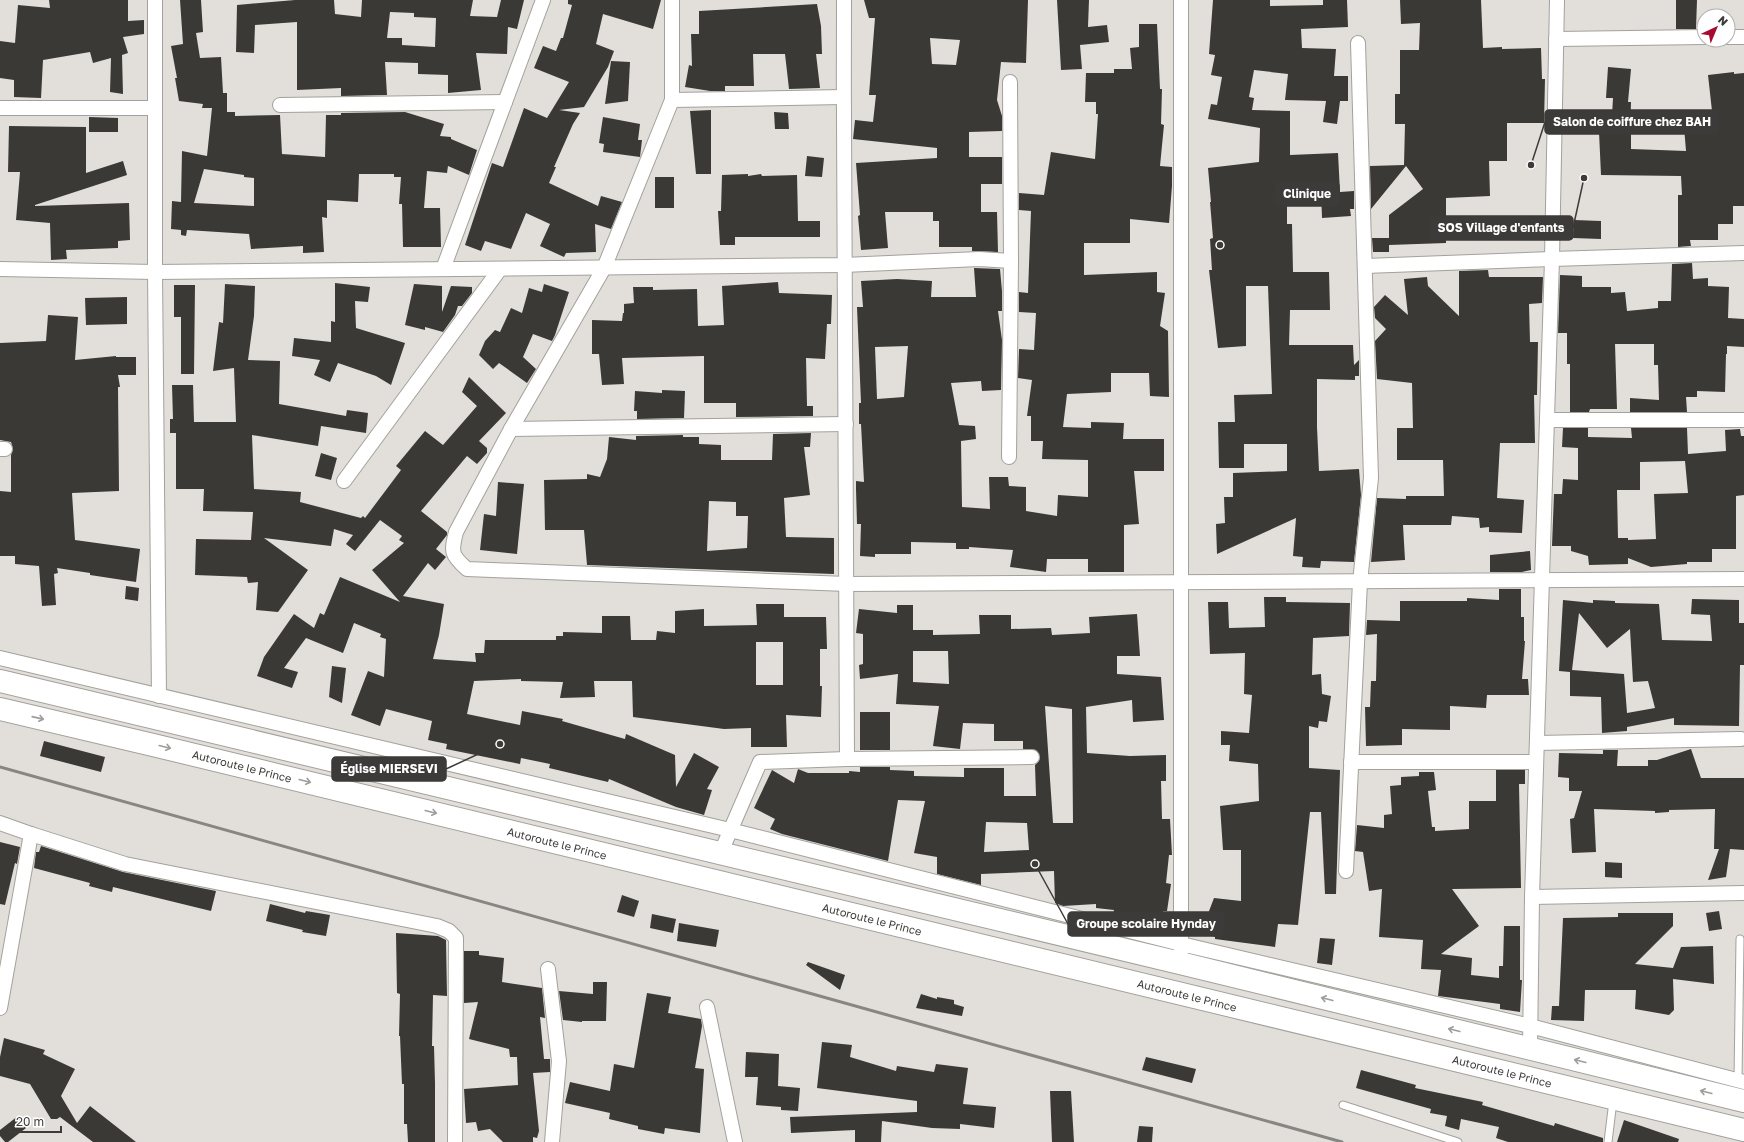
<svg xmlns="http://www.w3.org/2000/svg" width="1744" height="1142" font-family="'Golos Text',sans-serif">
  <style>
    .building { fill: #3b3935; fill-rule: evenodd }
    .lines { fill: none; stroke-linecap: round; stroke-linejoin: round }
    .service-casing { stroke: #a3a19c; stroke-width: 9 }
    .minor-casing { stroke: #a3a19c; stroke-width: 16 }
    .primary-casing { stroke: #a3a19c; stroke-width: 24 }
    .service { stroke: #fff; stroke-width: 7 }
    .minor { stroke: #fff; stroke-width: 14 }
    .primary { stroke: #fff; stroke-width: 22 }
    .rail { stroke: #878682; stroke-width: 3 }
    .oneway { stroke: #9e9d9c }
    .labels { text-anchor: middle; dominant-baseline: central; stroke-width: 4; stroke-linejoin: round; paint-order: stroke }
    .street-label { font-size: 11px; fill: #3c3b39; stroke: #fff }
    .leader { fill: none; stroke: #3c3b39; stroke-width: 1.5 }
    .callout-dot { fill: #3c3b39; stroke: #fff; stroke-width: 1.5 }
    .callout { fill: #3c3b39; stroke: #3c3b39; stroke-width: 1.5 }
    .callout-label { font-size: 12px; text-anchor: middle; font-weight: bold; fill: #fff }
  </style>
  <rect width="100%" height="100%" fill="#e2dfda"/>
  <g class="building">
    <polygon points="49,0 128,0 128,21 144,20 144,34 123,37 128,53 122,55 123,94 110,92 111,58 93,63 90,52 43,60 41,98 14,97 14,80 0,78 0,41 15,43 18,5 50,8"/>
    <path d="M180,0H201L203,32L196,33L200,58L221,57L223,93H227V112H235V116L280,115L282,154L325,157L326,115H341V113L405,112L444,124L440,136L451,137V139L477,150L469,175L448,166L447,173L427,171L424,208H440L441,247H403L402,204H399L401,177H394V174H359L358,202L327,200V218L322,217L324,252L303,253V246L251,249L249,234L187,230L186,236L181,235V230L171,229L172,201L181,202L182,151L207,156L212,108H202L203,104L179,101L175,78H177L171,46L183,44ZM204,169L244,175V177L254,178V206L194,203Z"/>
    <path d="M295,0H334L335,14L361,17L362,0H473L470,16L497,17L501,0H524L517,29L508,27L507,54L476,53L481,90L448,93V75L418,74V63L385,62L387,95L341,96V88L297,90V22L255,25L254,53L236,52L237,5ZM390,12L414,13V17L436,18L435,47L402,45V38H387Z"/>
    <polygon points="568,0 661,0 653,29 603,14 596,44 614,51 608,67 584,107 559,110 580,113 573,124 554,167 556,167 549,183 598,206 601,196 622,202 611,229 595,224 596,252 566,253 564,257 540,246 550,224 526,213 511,249 485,241 481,251 465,245 492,163 503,167 524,108 547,118 569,82 534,68 543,46 556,51 561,38 563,38 572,5 568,4"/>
    <path d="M864,0H1028L1026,63L1001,62L997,100L1002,116V131L969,132V157H1002V184H981V212H997L998,252L972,251V247H939V221H933V212H885L888,248L861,250L858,216L860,215L856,163L937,158V148L853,139L855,120L873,122L876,95H869L875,18H869ZM930,38L960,40L956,65L932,64Z"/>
    <polygon points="1057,0 1089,0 1088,27 1107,25 1109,42 1080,45 1082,69 1061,70"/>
    <polygon points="1213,0 1270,0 1270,6 1323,5 1323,0 1347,0 1348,27 1301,29 1302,48 1336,49 1334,76 1348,76 1348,101 1340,101 1337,124 1323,122 1326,101 1285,100 1288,74 1254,70 1249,97 1254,98 1252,110 1290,111 1290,155 1338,153 1340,192 1354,191 1354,209 1350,209 1351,216 1322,218 1321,190 1287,192 1287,224 1292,224 1293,272 1329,272 1330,310 1290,310 1289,345 1353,345 1354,365 1359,360 1359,376 1355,376 1355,380 1317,379 1317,427 1319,471 1359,469 1361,495 1354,562 1321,561 1320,568 1302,567 1303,557 1293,556 1296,518 1217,554 1216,524 1225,523 1224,497 1233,497 1233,473 1287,471 1287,444 1244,444 1244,468 1219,468 1218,422 1235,422 1234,395 1272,394 1268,286 1246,286 1246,346 1218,348 1209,270 1212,270 1210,239 1213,238 1210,202 1211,202 1208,168 1259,162 1260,128 1208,119 1211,104 1217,105 1222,77 1211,75 1215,55 1209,54"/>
    <polygon points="1400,0 1481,0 1483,48 1502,47 1502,49 1541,48 1542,79 1545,79 1544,123 1507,123 1507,161 1489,161 1490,196 1446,198 1446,243 1389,245 1389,252 1373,252 1372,238 1389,238 1389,215 1423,189 1406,166 1371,209 1370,166 1404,165 1405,124 1395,124 1395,94 1400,94 1400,50 1419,50 1420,23 1401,24"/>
    <polygon points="1676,0 1697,0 1696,29 1676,29"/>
    <polygon points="817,4 821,26 822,54 816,54 820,88 789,89 785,54 753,54 754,86 725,86 725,91 710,91 685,87 689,65 692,66 691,34 699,34 699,11"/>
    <path d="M1139,24H1157L1160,89H1162L1161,124L1164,125L1160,166L1172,167V186L1169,223L1130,219V243H1084V275L1157,272V292L1165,293L1160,326L1168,331L1169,397L1150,396L1149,373H1111V392L1067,394L1063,427L1091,428V422L1124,423L1123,439H1164V471H1134L1139,524L1124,525V572H1088V559H1047L1046,572L1010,567L1013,550L969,547V549H956V543L911,542V554H875V557L860,556L861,524H857L856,489V481L864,482L861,424H859V403H861L857,307H863L861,281L897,279L932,281L931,297H976L974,268L1000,269L1002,291V311H998L1002,340L1001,390L982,391L981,381L951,383L959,425L975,426L976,439L961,441L962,507L990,509L989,477H1008L1009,486L1026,487V511L1057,516L1058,495L1088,497V460L1042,459L1043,441H1031V416H1027L1032,380L1018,378L1019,349L1034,350L1036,313L1019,312V292L1028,293L1031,211L1019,210V193L1044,195L1051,152L1095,159L1098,114H1096V102H1085L1086,73H1114V69H1132L1130,48L1139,47ZM908,346L904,397L877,399L875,347Z"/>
    <polygon points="611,61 630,62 628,101 605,104"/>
    <polygon points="1608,67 1631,69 1628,102 1631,102 1630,134 1631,134 1631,149 1686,151 1683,114 1712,111 1708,75 1734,72 1734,74 1744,73 1744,206 1733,206 1733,224 1718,224 1718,240 1690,240 1691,246 1678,247 1678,195 1682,195 1681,176 1601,175 1599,132 1611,133 1613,98 1606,98"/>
    <polygon points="711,110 711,174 696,174 690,111"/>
    <polygon points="774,112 788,113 789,129 775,129"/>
    <polygon points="89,117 118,118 118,132 89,132"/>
    <polygon points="603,117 640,124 638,140 642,140 640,157 603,152 604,144 599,143"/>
    <polygon points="9,126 86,127 86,173 123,161 127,175 35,205 35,206 129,203 130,240 118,241 118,248 66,250 67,259 51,260 50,223 16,220 20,172 8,172"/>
    <polygon points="807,156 824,158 822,177 805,176"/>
    <polygon points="748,174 748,176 761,174 762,176 797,175 798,221 820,221 820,237 735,237 735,245 720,245 718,211 721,211 722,175"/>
    <rect x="655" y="177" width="19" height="31"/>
    <polygon points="1574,220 1601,221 1601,239 1573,238"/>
    <polygon points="1692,263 1693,279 1708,278 1708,286 1729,287 1728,318 1744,319 1744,347 1727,346 1727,354 1726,354 1725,392 1697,391 1697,397 1686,397 1687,412 1630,412 1630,398 1659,400 1658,365 1654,365 1654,344 1615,344 1617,409 1590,409 1589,412 1570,412 1570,364 1567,364 1567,333 1558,333 1560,275 1582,276 1582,287 1611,287 1611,293 1625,292 1627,311 1658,308 1658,301 1671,301 1672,264"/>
    <polygon points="1488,270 1489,277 1543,277 1542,303 1529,304 1530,342 1538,342 1537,395 1534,395 1535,443 1500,443 1497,498 1524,500 1522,533 1489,532 1489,527 1480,528 1479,518 1452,516 1451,525 1403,525 1405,560 1371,562 1377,498 1406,499 1406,496 1444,496 1443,460 1397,460 1397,428 1413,428 1412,383 1377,379 1375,341 1386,329 1375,318 1374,307 1385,295 1408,315 1404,279 1427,277 1428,286 1459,316 1459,271"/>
    <polygon points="778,282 779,293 832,295 831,324 827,324 825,359 806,358 807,406 813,406 813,416 736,417 736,403 704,403 704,356 622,358 624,384 602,385 599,354 592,354 592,320 622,321 623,313 624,313 624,304 634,303 633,287 653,287 653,290 697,289 698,326 724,325 722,286"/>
    <polygon points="335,283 370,287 368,302 355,301 356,328 405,343 391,385 376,376 338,363 330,382 314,375 320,360 292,356 294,338 331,342 331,321 335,322"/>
    <path d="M225,284L255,286L254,316L248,360L280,361L279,404L346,416L347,410L368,413L366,433L321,426L318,446L252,435L254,489L301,492L300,502L361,518L363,516L365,518L401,470L396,466L425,431L443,445L477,406L462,392L469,377L506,413L479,441L487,448V453L477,464L467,456L421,511L447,532V535L436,549L446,557L435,570L428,563L403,596L444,604L439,635L433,659L476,662L475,653H484L485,640H556V636H563V632L602,633V616H630L631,640H656L657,631L675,633V611L704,609V626L757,625L756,604H784V617H826L827,649H820V686H822L821,717L786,715L787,747H751V728L724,729L633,717L632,681H594L595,697L560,698L563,682L521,681V679L474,681L467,714L520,725L522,711L563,719L562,721L625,739L626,734L675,755L676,787L694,753L719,767L707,789L712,790L704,815L676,807L609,779L608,782L549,768L550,764L521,758L520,764L446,749L447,744L428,740L432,721L386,709L380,726L351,715L368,671L384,677L386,639L380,637L381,634L354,623L343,653L306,638L284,668L298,672L292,688L257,676L264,657L294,614L314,628L320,613L324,615L340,577L400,602L372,570L404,543L399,540L402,536L380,520L355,551L346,544L353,535L334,529L331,546L264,538L308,570L278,612L256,610L258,582L248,583L247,577L195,575L196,539L251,540L253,512L203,511L204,489H176V433H170V419H173L172,385H193L194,422H236L234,368L213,371L219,322L223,323ZM756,642H783V685H756Z"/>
    <polygon points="414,284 442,286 442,312 451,286 472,287 472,293 462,306 458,306 455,315 443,332 425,327 425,330 405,325"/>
    <polygon points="544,284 569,292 555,335 552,341 533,334 523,357 536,369 527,383 499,363 493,369 479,355 485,341 495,330 500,332 511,308 522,313 529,288 542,292"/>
    <polygon points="174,285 195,285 194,374 181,374 181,317 174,317"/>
    <polygon points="127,297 127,324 86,325 85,298"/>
    <polygon points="48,315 78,317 75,360 116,356 116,357 136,357 136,375 118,375 120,387 118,387 119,491 72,493 75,540 140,549 136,582 90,575 90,573 57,568 58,573 54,574 56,605 42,606 39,566 15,564 15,556 0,556 0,491 11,492 11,455 13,449 11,442 0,440 0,343 46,341"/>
    <polygon points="662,390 685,391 684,418 637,419 637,411 634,411 635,391 662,393"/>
    <path d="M1563,428H1588V437L1632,438L1631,428H1687L1688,454L1726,451L1725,430L1740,429L1741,436H1744V495L1736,496V549H1712V562H1687V564L1651,567L1628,558V564L1589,565L1588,556L1571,551V546H1552L1554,494H1562L1563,479L1578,480V448L1562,447ZM1685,461L1688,493L1654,494L1656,539L1628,540V538H1618L1617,490H1640V462Z"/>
    <path d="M811,433L810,447H804L810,495L784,498L786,537L834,538V574L587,565L584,530H545L544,480L587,479V474L600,477L607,459L609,437L636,440V436L683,435V437H699V444L721,445V460H772L773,434ZM709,501L736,502V516H748L747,548L707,551Z"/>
    <polygon points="321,453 337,458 331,480 315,476"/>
    <polygon points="498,482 524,484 517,554 480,550 484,514 496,516"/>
    <polygon points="1530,551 1531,570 1522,572 1490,572 1490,555"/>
    <polygon points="126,586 139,588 138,601 125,599"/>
    <polygon points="1499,589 1521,589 1521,617 1524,617 1524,641 1525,641 1522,679 1528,679 1529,695 1487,695 1486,708 1450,706 1450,730 1402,729 1402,745 1366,746 1365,707 1370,707 1371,681 1376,681 1377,634 1366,635 1367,620 1400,621 1400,601 1467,601 1467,598 1499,600"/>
    <polygon points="1264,597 1286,597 1286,602 1350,603 1349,636 1313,638 1312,675 1321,674 1322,694 1331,696 1327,722 1319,721 1318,728 1309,726 1309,768 1340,770 1336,894 1325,894 1321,812 1310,812 1298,925 1278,924 1275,947 1215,939 1215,937 1201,932 1214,898 1241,901 1241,850 1223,850 1220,806 1259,801 1258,764 1229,761 1230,745 1221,745 1221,731 1249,733 1252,695 1244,694 1245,653 1210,654 1208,602 1228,602 1229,628 1265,627"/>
    <path d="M1692,599L1739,600V623H1744V665H1740L1739,726L1674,725V718L1627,727V731L1602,733L1601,697L1570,696V672L1559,671L1563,600L1593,603V600L1615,601V603L1659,604L1662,640L1712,641L1710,615L1691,614ZM1579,613L1607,648L1630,629L1633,682L1648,681L1655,708L1627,713L1624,674L1572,670Z"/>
    <path d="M897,605H913V630H933V635L980,634L979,615H1011V629L1051,628L1052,635L1090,633L1089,617L1137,614L1140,656H1117V674L1161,677L1164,720L1133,722L1132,700L1086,707L1087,753L1130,756L1166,755V781H1161L1162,819H1170L1172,855H1169L1166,883L1171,884L1167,911H1163V915H1157V919L1113,914L1114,910L1096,908V904L1063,906L1055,903L1054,871L981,874V885L937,874V857L914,853L925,801L898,800L888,861L782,834L770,829L775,819L754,808L772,770L794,783L798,769L808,773H849V771L860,772V767H890V770L914,771V776L964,777V768H1004V796H1036L1035,765L1039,761L1040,757L1036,750L1023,749V741H994V724L963,723L960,749L933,746L939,706L896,704L898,674L860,679L859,665L863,664V634L856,633L859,609L897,613ZM913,651H948L949,684L913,682ZM1045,706L1072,709L1073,823H1053ZM986,822L1027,823L1029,850L984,852Z"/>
    <polygon points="332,666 346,668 342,703 329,697"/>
    <rect x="860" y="712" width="30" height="38"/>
    <polygon points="44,741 105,757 101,772 40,756"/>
    <polygon points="1691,749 1701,778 1744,778 1744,850 1730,849 1726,877 1708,880 1719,849 1714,849 1715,809 1669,810 1669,812 1655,813 1655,811 1594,809 1596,852 1572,853 1570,819 1574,818 1582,791 1569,791 1569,778 1558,777 1559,753 1603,754 1603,750 1618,750 1617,766 1648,766 1648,760 1657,760"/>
    <polygon points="1496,770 1525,770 1525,784 1519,784 1521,888 1452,889 1479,926 1441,954 1472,958 1471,975 1499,978 1499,966 1503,966 1504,926 1520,926 1520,980 1522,980 1520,1012 1500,1009 1500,1004 1438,996 1441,970 1421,969 1423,940 1379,937 1382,889 1369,891 1363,852 1355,851 1357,825 1384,828 1384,815 1392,814 1390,786 1401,785 1401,777 1419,776 1419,772 1434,772 1436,790 1428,791 1432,827 1435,827 1435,831 1469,829 1469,801 1496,801"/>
    <polygon points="0,842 20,847 17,864 15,863 5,905 0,904"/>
    <polygon points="41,846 123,872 216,891 211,911 113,887 112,892 89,886 90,883 34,868 36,852 39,852"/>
    <polygon points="1605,862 1622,863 1622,878 1605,877"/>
    <polygon points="622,895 639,901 634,917 617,912"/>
    <polygon points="270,904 305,913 306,911 330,915 326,936 302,932 303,930 266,921"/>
    <polygon points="1719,911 1722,929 1709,931 1706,913"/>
    <polygon points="1618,913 1673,913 1673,926 1635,964 1673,968 1681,947 1713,946 1714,984 1673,979 1674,1010 1669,1015 1635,1009 1636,990 1585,990 1584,1021 1551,1020 1552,1006 1559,1006 1563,918 1618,917"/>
    <polygon points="652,914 676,919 673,933 650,928"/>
    <polygon points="679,923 719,930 716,947 677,941"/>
    <polygon points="396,933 438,936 446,940 447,996 433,995 432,1046 434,1046 435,1083 435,1142 408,1142 407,1124 404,1124 404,1084 402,1084 400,1036 399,1036 400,994 397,993"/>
    <polygon points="1320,938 1335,939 1332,965 1317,963"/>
    <polygon points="464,951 479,951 479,955 504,958 502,982 542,988 545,1018 540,1017 544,1059 550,1059 550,1072 533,1073 539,1131 537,1138 533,1137 533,1142 503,1142 490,1129 478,1131 476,1122 466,1123 464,1089 518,1085 517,1057 510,1057 509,1049 469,1039 478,1002 464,1003"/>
    <polygon points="808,962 845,975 840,990 806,965"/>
    <polygon points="593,982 607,982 606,1021 582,1021 582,1022 563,1020 559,991 593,994"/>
    <polygon points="647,993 671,997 668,1013 701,1019 702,1026 695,1068 704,1069 700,1133 665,1128 664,1134 638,1129 638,1126 609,1119 610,1113 565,1103 570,1082 610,1091 614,1064 634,1068"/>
    <polygon points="921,994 937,999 937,997 954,1000 954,1004 964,1007 962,1016 916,1008"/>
    <polygon points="4,1038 45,1050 43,1054 75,1069 61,1096 77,1123 90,1106 136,1142 93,1142 60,1117 57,1119 51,1119 30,1084 0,1076 0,1057"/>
    <polygon points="822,1042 852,1045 850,1057 896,1071 897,1066 934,1072 936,1064 968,1068 963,1104 996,1107 994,1128 960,1124 960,1129 932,1128 882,1121 881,1142 855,1142 855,1130 791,1133 790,1117 917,1112 917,1101 817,1088"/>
    <polygon points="746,1052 779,1054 778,1086 800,1088 798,1111 781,1110 781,1107 756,1105 758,1077 745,1077"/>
    <polygon points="1146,1057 1196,1069 1192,1083 1142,1070"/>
    <polygon points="1361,1070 1416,1085 1415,1088 1483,1102 1482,1105 1554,1126 1555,1123 1603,1138 1603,1142 1508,1142 1496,1138 1499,1127 1461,1119 1459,1130 1445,1126 1447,1116 1430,1113 1431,1109 1356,1088"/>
    <polygon points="1050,1091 1071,1091 1074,1142 1052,1142"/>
    <polygon points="18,1116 26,1128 8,1142 5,1142 0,1136 0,1130"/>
    <polygon points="1624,1120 1679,1139 1678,1142 1617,1142"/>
    <polygon points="1139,1126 1153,1127 1152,1142 1137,1142"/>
  </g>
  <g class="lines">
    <defs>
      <g id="service">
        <polyline points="1738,1080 1740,939"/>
        <polyline points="1343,1105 1458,1142"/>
        <polyline points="1608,1142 1613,1101"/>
      </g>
      <g id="minor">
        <polyline points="155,0 155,272 159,696"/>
        <path d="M672,0V100L604,268L511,429L456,532C451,552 451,555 467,569L847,584L1744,579"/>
        <path d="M844,0C843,253 847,506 847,759"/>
        <polyline points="1728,37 1744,37"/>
        <polyline points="1556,39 1704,37"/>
        <polyline points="672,100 843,97"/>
        <polyline points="280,105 505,102"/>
        <polyline points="0,108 155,108"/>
        <polyline points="1365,266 1552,259 1744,253"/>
        <polyline points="0,269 155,272 844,265 979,259 1011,261"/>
        <polyline points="443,269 543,0"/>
        <polyline points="1547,420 1744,420"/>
        <polyline points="511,429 846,424"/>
        <polyline points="0,449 5,449"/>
        <polyline points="1009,457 1011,261 1010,82"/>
        <polyline points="344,481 500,269"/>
        <polyline points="0,658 730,830 1181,944 1530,1026 1744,1082"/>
        <polyline points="1537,743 1741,739"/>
        <polyline points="1351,762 1536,762"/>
        <polyline points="0,823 31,834 0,1008"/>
        <polyline points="31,834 125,864 437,926 449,931 456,938 455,1142"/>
        <polyline points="721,852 760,762 847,759 1032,757"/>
        <polyline points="1346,871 1360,582 1371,478 1358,43"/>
        <polyline points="1532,897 1744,893"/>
        <polyline points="1181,952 1181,0"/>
        <polyline points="548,969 559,1061 552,1142"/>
        <polyline points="707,1007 735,1142"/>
        <polyline points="1530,1049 1532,897 1552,259 1557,0"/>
      </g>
      <g id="primary">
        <polyline points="0,681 1180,963 1744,1101"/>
        <polyline points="0,709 153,745 1744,1130"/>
      </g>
    </defs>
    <use href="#service" class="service-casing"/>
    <use href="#minor" class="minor-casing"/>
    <use href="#primary" class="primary-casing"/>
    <use href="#service" class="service"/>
    <use href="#minor" class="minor"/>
    <use href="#primary" class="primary"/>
    <polyline class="rail" points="0,767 1342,1142"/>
  </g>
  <defs><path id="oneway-shaft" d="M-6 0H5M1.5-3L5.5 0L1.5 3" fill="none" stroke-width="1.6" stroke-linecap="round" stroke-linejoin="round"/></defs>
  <g class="oneway">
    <use href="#oneway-shaft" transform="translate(38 718) rotate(13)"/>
    <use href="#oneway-shaft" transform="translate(165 747) rotate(14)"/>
    <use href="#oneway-shaft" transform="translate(305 781) rotate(14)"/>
    <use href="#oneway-shaft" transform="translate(431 812) rotate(14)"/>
    <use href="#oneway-shaft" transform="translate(1327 999) rotate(-166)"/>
    <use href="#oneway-shaft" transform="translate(1454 1030) rotate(-166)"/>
    <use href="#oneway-shaft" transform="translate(1580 1061) rotate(-166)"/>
    <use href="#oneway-shaft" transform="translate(1706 1092) rotate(-166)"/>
  </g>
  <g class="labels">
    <g class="street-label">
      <text transform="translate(242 766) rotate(14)">Autoroute le Prince</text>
      <text transform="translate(557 843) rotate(14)">Autoroute le Prince</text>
      <text transform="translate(872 919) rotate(14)">Autoroute le Prince</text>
      <text transform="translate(1187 995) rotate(14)">Autoroute le Prince</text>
      <text transform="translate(1502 1071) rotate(14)">Autoroute le Prince</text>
    </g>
  </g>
  <path class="leader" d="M1531 165L1545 122M1220 245L1275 194M1584 178L1573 228M500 744L446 769M1035 864L1068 924"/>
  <g class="callout-dot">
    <circle cx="1531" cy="165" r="4"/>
    <circle cx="1220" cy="245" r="4"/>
    <circle cx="1584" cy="178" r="4"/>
    <circle cx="500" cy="744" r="4"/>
    <circle cx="1035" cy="864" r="4"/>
  </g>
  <g class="callout">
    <rect x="1545" y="110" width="174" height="24" rx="4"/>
    <rect x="1275" y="182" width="64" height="24" rx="4"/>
    <rect x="1430" y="216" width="143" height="24" rx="4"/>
    <rect x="332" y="757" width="114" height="24" rx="4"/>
    <rect x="1068" y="912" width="156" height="24" rx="4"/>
  </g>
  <g class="callout-label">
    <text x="1632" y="126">Salon de coiffure chez BAH</text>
    <text x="1307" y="198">Clinique</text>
    <text x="1501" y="232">SOS Village d'enfants</text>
    <text x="389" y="773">Église MIERSEVI</text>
    <text x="1146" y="928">Groupe scolaire Hynday</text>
  </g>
  <g transform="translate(1716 28) rotate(44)"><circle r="19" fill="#ffffff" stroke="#b1b1b0"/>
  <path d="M0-3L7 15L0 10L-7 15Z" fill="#a60c30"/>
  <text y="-6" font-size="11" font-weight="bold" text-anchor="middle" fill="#3c3b39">N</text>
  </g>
  <path d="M10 1126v6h51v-6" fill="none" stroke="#3c3b39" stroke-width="2"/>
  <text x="16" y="1126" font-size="12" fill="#3c3b39" stroke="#ffffff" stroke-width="3" paint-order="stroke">20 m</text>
</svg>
